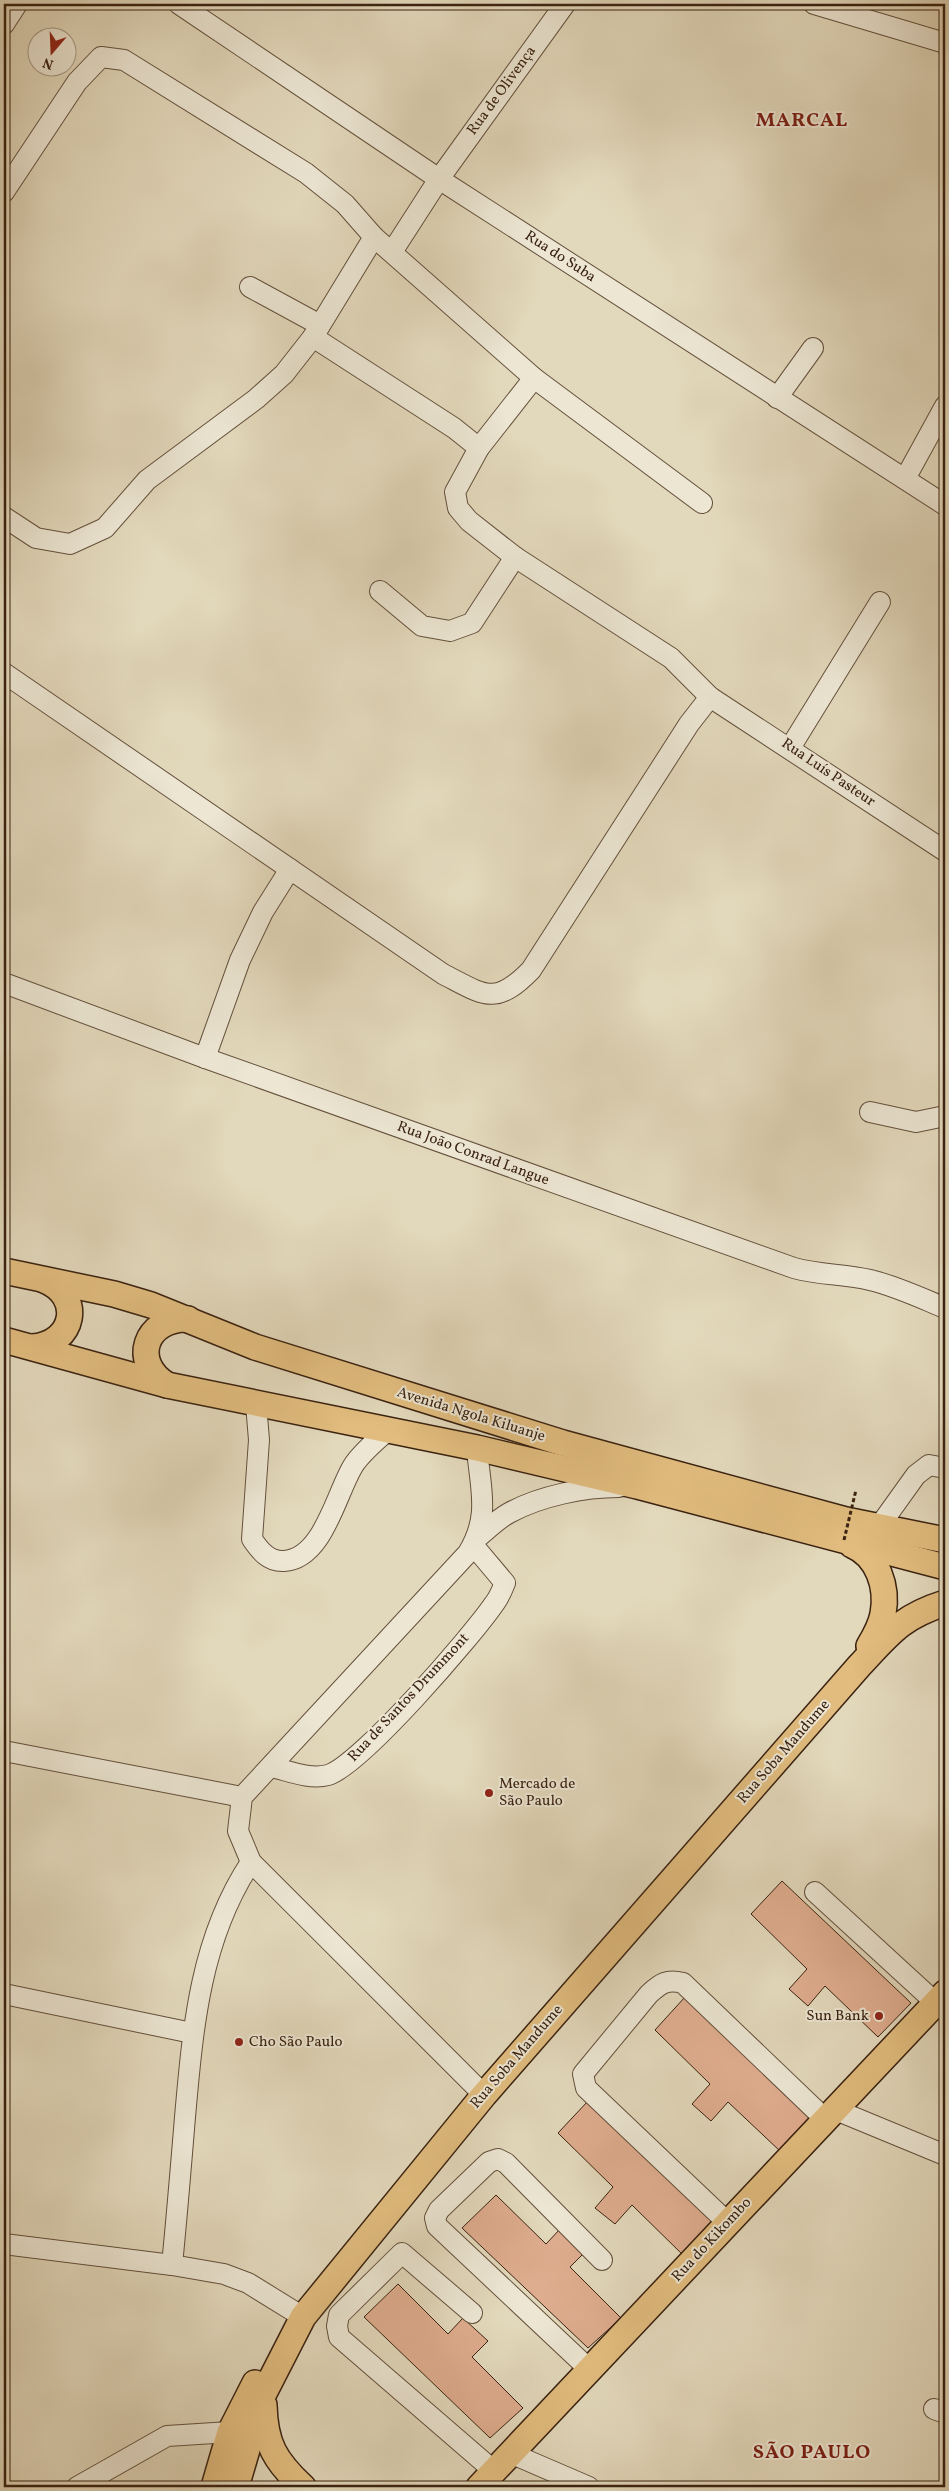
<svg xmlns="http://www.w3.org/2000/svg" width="949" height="2491" font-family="Vollkorn,serif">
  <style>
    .building { fill: #deac8e; stroke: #3a2211 }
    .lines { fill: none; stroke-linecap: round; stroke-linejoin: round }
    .minor-casing { stroke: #64503c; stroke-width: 22 }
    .major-casing { stroke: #3a2211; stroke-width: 28 }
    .minor { stroke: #ece6d3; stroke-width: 20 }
    .major { stroke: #e1bc7e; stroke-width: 25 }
    .path-bridge { stroke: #3a2211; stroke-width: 3; stroke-dasharray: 4 2.5; stroke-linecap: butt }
    .poi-dot { fill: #8f2418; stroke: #ece6d3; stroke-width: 2 }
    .labels { text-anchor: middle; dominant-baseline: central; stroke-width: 4; stroke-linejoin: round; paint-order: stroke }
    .street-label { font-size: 15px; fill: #3a2211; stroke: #ece6d3 }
    .poi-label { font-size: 15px; fill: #3a2211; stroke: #ece6d3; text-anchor: start }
    .district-label { font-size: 20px; font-weight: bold; letter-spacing: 1px; fill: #7a1f14; stroke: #ece6d3 }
  </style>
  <rect width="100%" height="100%" fill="#e2d8bb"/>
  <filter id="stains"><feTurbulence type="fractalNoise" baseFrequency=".004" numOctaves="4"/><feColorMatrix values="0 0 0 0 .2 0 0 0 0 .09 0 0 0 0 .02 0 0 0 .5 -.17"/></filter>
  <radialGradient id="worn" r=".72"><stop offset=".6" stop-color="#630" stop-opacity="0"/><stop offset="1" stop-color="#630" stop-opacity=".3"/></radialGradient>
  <g class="building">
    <polygon points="782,1881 911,2003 878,2037 825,1986 808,2006 789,1989 807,1969 751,1914"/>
    <polygon points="685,1997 814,2119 781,2152 728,2102 711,2121 692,2104 710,2084 655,2030"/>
    <polygon points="589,2100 717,2222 684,2256 632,2205 615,2224 595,2208 613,2187 558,2133"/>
    <polygon points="496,2195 546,2244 561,2228 586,2251 570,2267 621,2318 588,2348 462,2228"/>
    <polygon points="398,2284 448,2334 463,2318 488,2341 472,2357 523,2408 490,2438 364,2317"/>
  </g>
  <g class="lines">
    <defs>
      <g id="minor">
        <polyline points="179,4 439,179 945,505"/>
        <polyline points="814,4 945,43"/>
        <polyline points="4,24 17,4"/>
        <polyline points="4,192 77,82 101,57 124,60 306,173 345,204 374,237 534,378 702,503"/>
        <polyline points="392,252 439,179 565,4"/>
        <polyline points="250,287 320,325"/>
        <polyline points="313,337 454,428 479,448"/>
        <polyline points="534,378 479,448 455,492 458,508 469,521 515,557 671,658 710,697 945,851"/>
        <polyline points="777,398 813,348"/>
        <polyline points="906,477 945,406"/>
        <polyline points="4,517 36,538 70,544 105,528 147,480 256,399 284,374 313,337 374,237"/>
        <polyline points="380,591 422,626 450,631 472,623 515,557"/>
        <path d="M4,673L443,974C484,995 495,1007 531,970L689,724L710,697"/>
        <polyline points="790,748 880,602"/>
        <path d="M4,983L205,1058L794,1268C819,1275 845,1274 870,1280C896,1286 921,1298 945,1308"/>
        <polyline points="205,1058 240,960 263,912 290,869"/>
        <polyline points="870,1112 916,1122 945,1116"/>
        <path d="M256,1404L259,1440L252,1539C260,1551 269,1562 284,1561C323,1559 336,1494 353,1466C361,1453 376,1441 388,1430"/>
        <path d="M477,1448C480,1489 491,1515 468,1553L242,1797L238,1831L251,1862L484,2095"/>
        <polyline points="878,1528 916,1475 929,1465 945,1468"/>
        <path d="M478,1537C488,1529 498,1519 509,1513C540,1496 584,1487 619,1487"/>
        <polyline points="4,1751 242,1797"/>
        <path d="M272,1767C289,1771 310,1780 328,1775C360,1766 472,1636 494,1604C499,1598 502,1590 505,1583L473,1545"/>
        <polyline points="815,1892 936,2003"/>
        <polyline points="4,1994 192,2033"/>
        <polyline points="836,2110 945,2155"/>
        <path d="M728,2223L586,2088L583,2074L649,1994C661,1983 667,1979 683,1983L826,2120"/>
        <polyline points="4,2244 172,2265 224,2274 248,2283 303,2317"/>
        <path d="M172,2265C177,2215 181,2166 185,2117C193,2027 200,1939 251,1862"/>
        <polyline points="472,2313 402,2253 339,2315 337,2326 339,2337 494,2471"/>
        <polyline points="590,2370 437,2226 435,2218 439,2210 489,2162 498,2159 506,2163 602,2260"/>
        <polyline points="934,2409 945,2413"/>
        <polyline points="510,2453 589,2487"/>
        <polyline points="77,2487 167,2436 230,2432"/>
      </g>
      <g id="major">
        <polyline points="4,1271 114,1294 151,1305 255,1347 563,1443 846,1520 945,1540"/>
        <polyline points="4,1340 167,1385 477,1448 637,1486 945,1567"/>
        <path d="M32,1347C75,1344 84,1296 44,1280"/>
        <path d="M167,1385C130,1362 145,1318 188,1319"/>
        <path d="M852,1545C878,1556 888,1587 883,1614C881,1625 875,1636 869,1646"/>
        <path d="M264,2405C265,2444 275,2461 303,2487"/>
        <polyline points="214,2487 230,2432 255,2383"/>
        <path d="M236,2487L263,2395L303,2317L484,2095L860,1665C890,1633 901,1617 945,1603"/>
        <polyline points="479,2487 945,1993"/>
      </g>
    </defs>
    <use href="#minor" class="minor-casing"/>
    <use href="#major" class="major-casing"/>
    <use href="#minor" class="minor"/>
    <use href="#major" class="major"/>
    <polyline class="path-bridge" points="844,1540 856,1490"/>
  </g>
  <g class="poi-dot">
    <circle cx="489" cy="1793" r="5"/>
    <circle cx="879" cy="2016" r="5"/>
    <circle cx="239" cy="2042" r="5"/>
  </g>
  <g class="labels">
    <g class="street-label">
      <text transform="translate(502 91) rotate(-54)">Rua de Olivença</text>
      <text transform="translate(560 257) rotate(33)">Rua do Suba</text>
      <text transform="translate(828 773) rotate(34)">Rua Luís Pasteur</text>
      <text transform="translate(473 1154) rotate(20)">Rua João Conrad Langue</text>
      <text transform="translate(471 1415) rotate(17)">Avenida Ngola Kiluanje</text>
      <text transform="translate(409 1698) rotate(-47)">Rua de Santos Drummont</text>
      <text transform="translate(784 1752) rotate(-49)">Rua Soba Mandume</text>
      <text transform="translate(517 2057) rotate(-49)">Rua Soba Mandume</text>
      <text transform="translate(712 2240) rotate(-47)">Rua do Kikombo</text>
    </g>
    <g class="poi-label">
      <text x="499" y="1784">Mercado de<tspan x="499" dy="17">São Paulo</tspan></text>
      <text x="869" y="2016" text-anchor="end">Sun Bank</text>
      <text x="249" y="2042">Cho São Paulo</text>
    </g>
    <g class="district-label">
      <text x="802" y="121">MARCAL</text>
      <text x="812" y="2453">SÃO PAULO</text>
    </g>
  </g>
  <rect width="949" height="2491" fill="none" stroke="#e2d8bb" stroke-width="20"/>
  <rect x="5" y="5" width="939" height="2481" fill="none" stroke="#3a2211" stroke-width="2.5"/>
  <rect x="10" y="10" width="929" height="2471" fill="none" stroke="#3a2211"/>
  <g transform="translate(52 52) rotate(199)"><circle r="24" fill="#ece6d3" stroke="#a59885"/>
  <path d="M0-4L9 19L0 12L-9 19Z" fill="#8f2418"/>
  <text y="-8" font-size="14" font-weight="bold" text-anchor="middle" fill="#3a2211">N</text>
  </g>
  <rect width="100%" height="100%" filter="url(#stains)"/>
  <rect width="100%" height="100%" fill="url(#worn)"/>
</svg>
